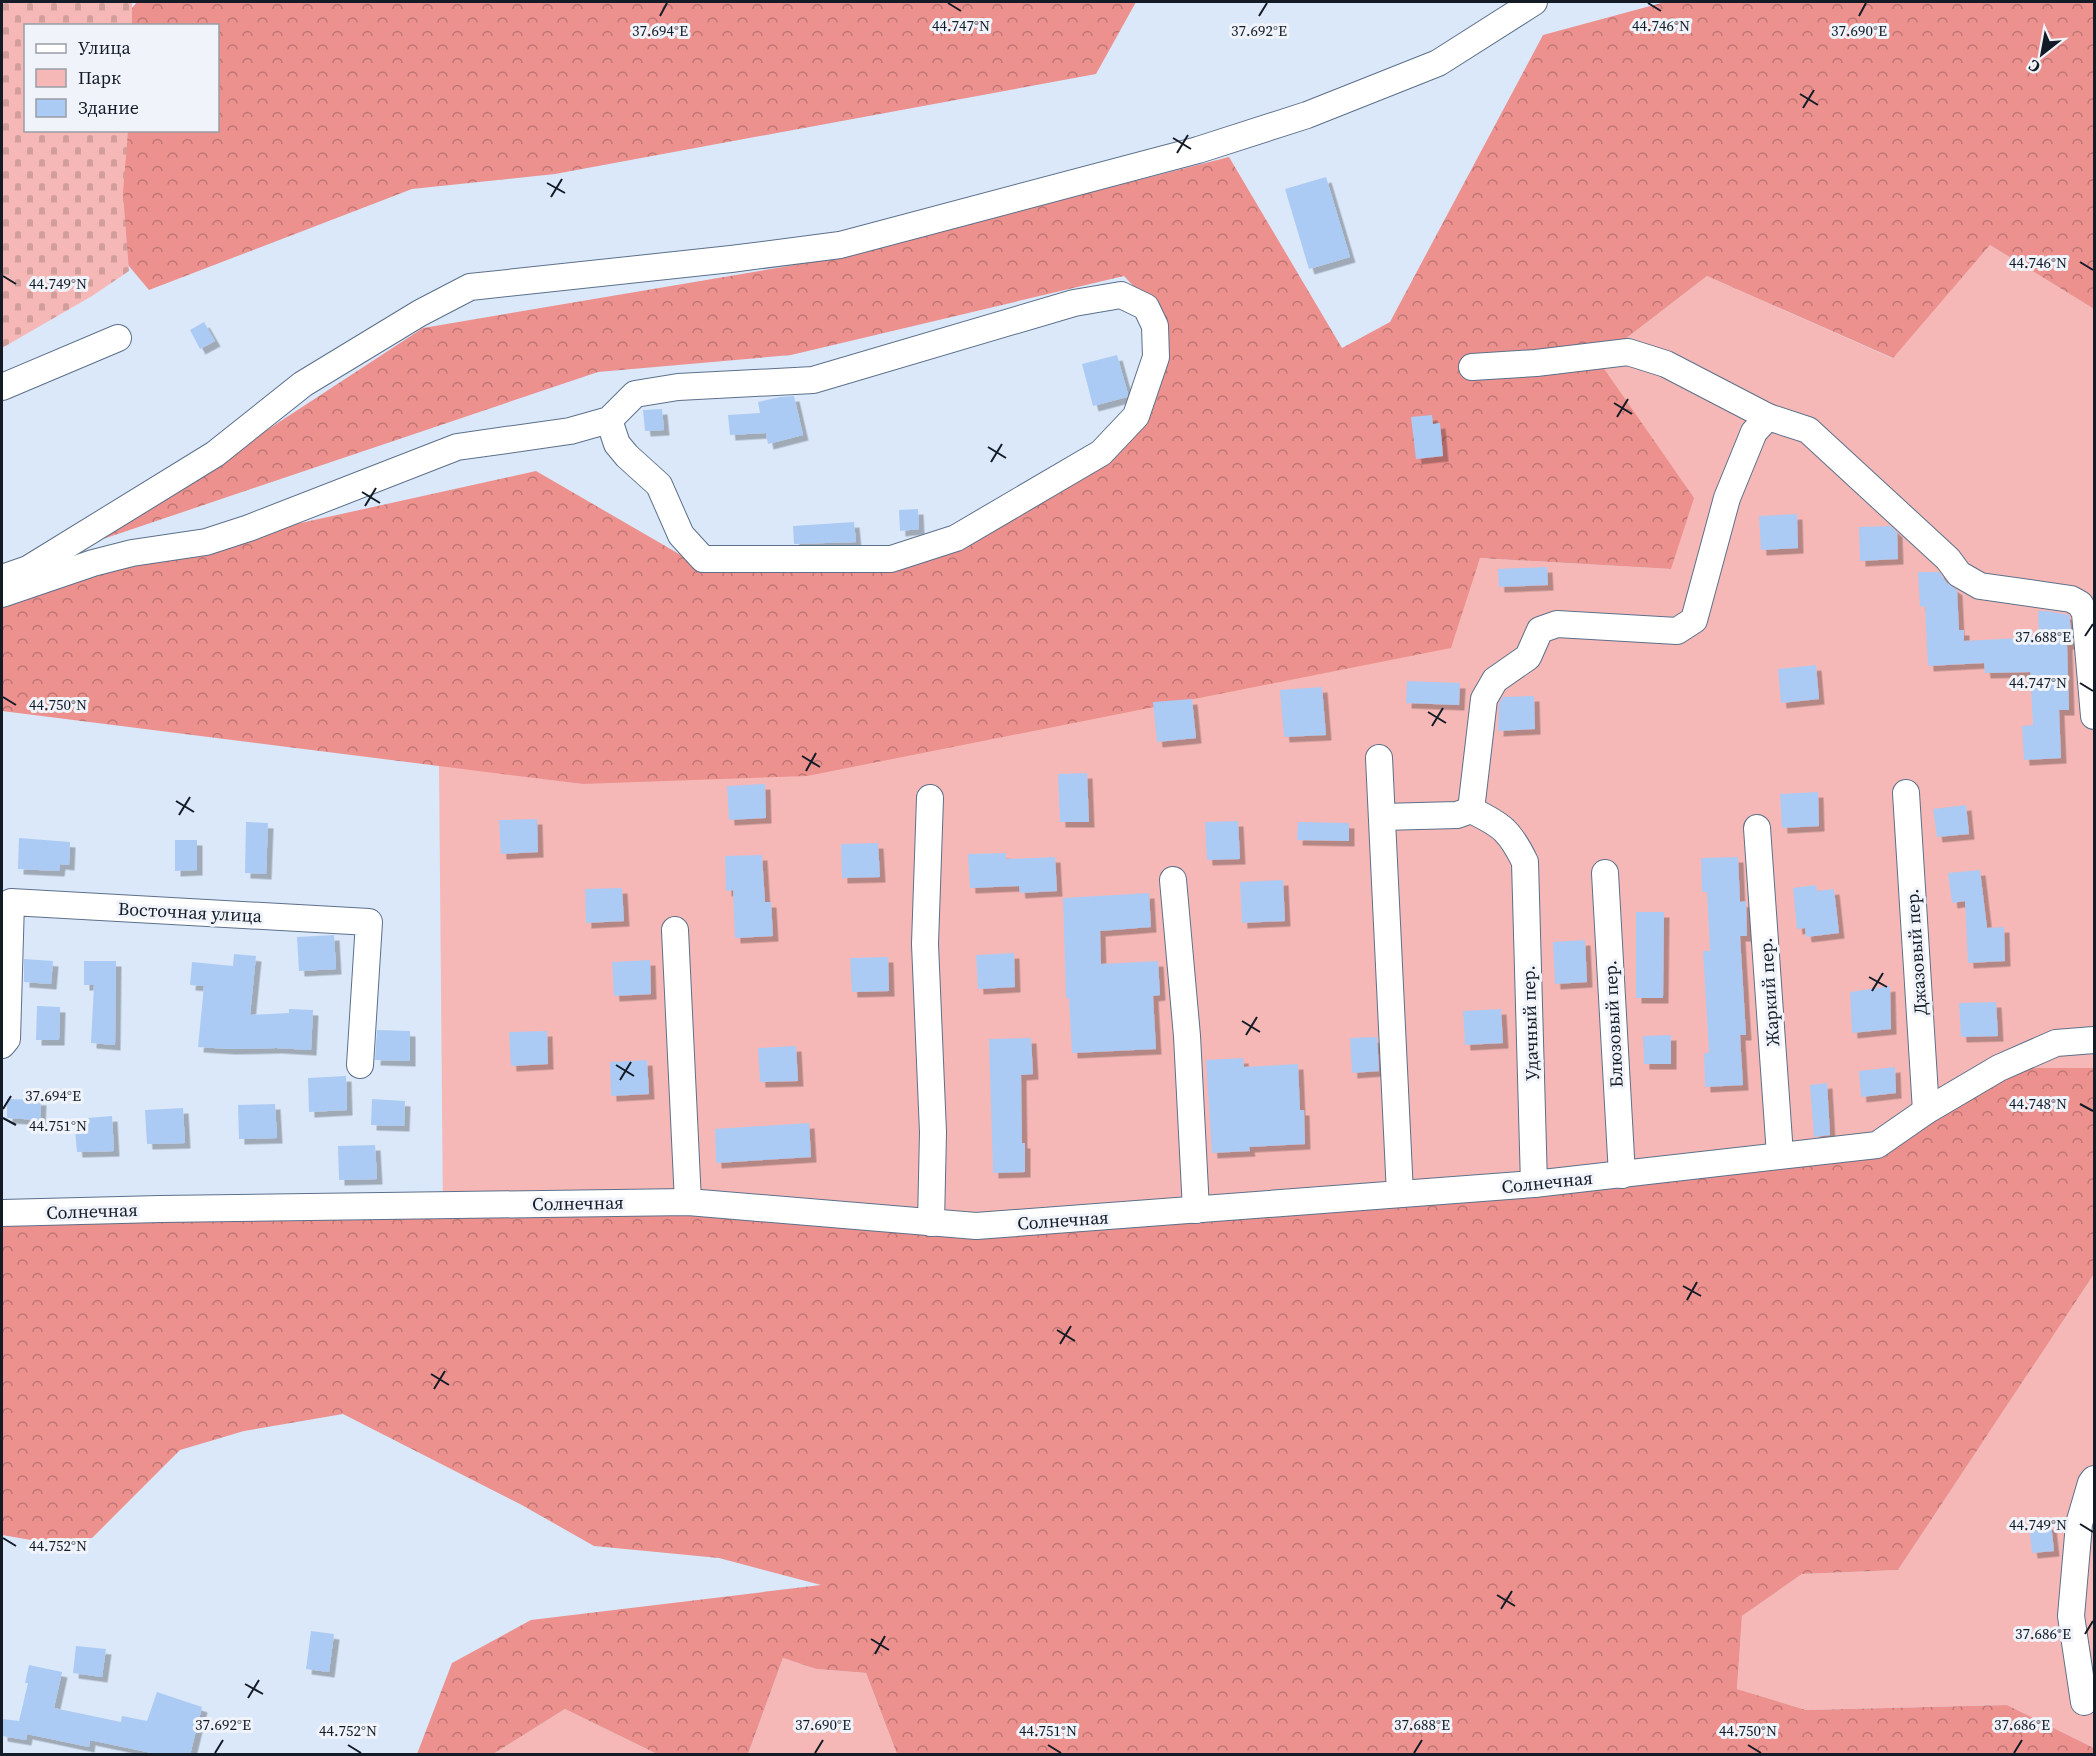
<svg xmlns="http://www.w3.org/2000/svg" width="2096" height="1756" font-family="'Source Serif 4',serif">
  <style>
    .green { fill: #f6b8b6 }
    .forest { fill: url(#forest-crowns) }
    .cemetery { fill: url(#cemetery-stones) }
    .building { fill: #accbf4; filter: url(#shadow) }
    .lines { fill: none; stroke-linecap: round; stroke-linejoin: round }
    .minor-casing { stroke: #5c708a; stroke-width: 28 }
    .minor { stroke: #fff; stroke-width: 26 }
    .ticks { fill: none; stroke: #131b26; stroke-width: 2 }
    .labels { text-anchor: middle; dominant-baseline: central; stroke-width: 6; stroke-linejoin: round; paint-order: stroke }
    .street-label { font-size: 18px; fill: #131b26; stroke: #f0f4fa }
    .ticks-label { font-size: 15px; text-anchor: middle; fill: #131b26; stroke: #f0f4fa; stroke-width: 6; stroke-linejoin: round; paint-order: stroke }
  </style>
  <defs>
    <pattern id="forest-crowns" width="20" height="18" patternUnits="userSpaceOnUse" patternTransform="scale(1.5)"><rect width="20" height="18" fill="#ec918e"/><path d="M2 6a3 3 0 1 1 6 0M12 15a3 3 0 1 1 6 0" fill="none" stroke="#be7674"/></pattern>
    <pattern id="cemetery-stones" width="16" height="16" patternUnits="userSpaceOnUse" patternTransform="scale(1.5)"><rect width="16" height="16" fill="#f6b8b6"/><path d="M2 7V4a2 2 0 0 1 4 0v3zM10 15v-3a2 2 0 0 1 4 0v3z" fill="#d29e9c"/></pattern>
    <filter id="shadow"><feDropShadow dx="5.5" dy="5.5" stdDeviation="0" flood-color="#0004"/></filter>
  </defs>
  <rect width="100%" height="100%" fill="#dae8fa"/>
  <g class="green">
    <polygon points="1990,245 2094,309 2094,1068 1999,1068 1874,1158 976,1226 443,1216 439,765 582,784 1479,558 1671,569 1598,360 1707,276 1892,358"/>
    <polygon points="2094,1274 2094,1748 2007,1705 1806,1710 1737,1689 1742,1616 1802,1574 1898,1570"/>
    <polygon points="783,1658 816,1669 866,1673 897,1754 748,1754"/>
    <polygon points="565,1709 657,1754 493,1754"/>
  </g>
  <g class="forest">
    <polygon points="137,2 1136,2 1096,74 555,174 412,189 149,290 72,198 65,131 218,130 218,26 118,25"/>
    <polygon points="1665,2 2094,2 2094,309 1990,245 1893,358 1707,276 1598,360 1694,498 1671,569 1480,558 1451,648 807,776 582,784 2,711 2,589 536,471 705,569 956,545 1125,422 1164,319 1124,276 791,355 598,372 97,541 423,328 818,261 1229,157 1342,348 1390,322 1543,35"/>
    <polygon points="1999,1068 2094,1068 2094,1274 1898,1570 1802,1574 1742,1616 1737,1689 1806,1710 2007,1705 2094,1748 2094,1754 897,1754 866,1673 816,1669 783,1658 748,1754 657,1754 565,1709 493,1754 417,1754 452,1663 531,1620 821,1585 719,1558 594,1546 520,1504 343,1414 244,1431 180,1450 92,1538 31,1540 2,1535 2,1217 528,1207 976,1226 1874,1158"/>
  </g>
  <polygon class="cemetery" points="2,2 132,2 132,25 26,26 26,130 128,131 123,193 129,271 92,296 2,348"/>
  <g class="building">
    <polygon points="1326,177 1350,257 1309,269 1285,189"/>
    <polygon points="204,322 215,341 200,349 190,330"/>
    <polygon points="1117,355 1128,394 1127,397 1093,406 1082,364"/>
    <polygon points="794,396 803,435 768,444 766,433 730,435 728,415 760,413 758,402 780,397"/>
    <polygon points="662,409 664,430 645,431 643,410"/>
    <polygon points="1432,415 1433,424 1440,423 1443,456 1416,459 1411,417"/>
    <polygon points="918,509 919,529 900,531 899,510"/>
    <polygon points="1797,514 1798,548 1761,550 1759,516"/>
    <polygon points="854,522 856,542 794,544 793,526"/>
    <polygon points="1890,526 1897,532 1898,559 1860,561 1859,527"/>
    <polygon points="1547,567 1548,585 1499,587 1498,569"/>
    <polygon points="1918,572 1939,572 1947,583 1957,590 1959,630 1964,630 1964,641 2039,637 2038,611 2047,611 2069,615 2073,644 2067,644 2069,710 2059,710 2061,758 2024,760 2022,726 2033,725 2030,672 1985,673 1984,663 1928,666 1925,606 1920,607"/>
    <polygon points="1816,665 1819,699 1781,703 1778,669"/>
    <polygon points="1407,681 1460,683 1459,705 1406,703"/>
    <polygon points="1322,687 1326,735 1284,737 1280,690"/>
    <polygon points="1534,696 1535,729 1498,731 1499,704 1503,697"/>
    <polygon points="1192,699 1196,738 1157,742 1153,702"/>
    <polygon points="1087,773 1089,822 1060,822 1058,774"/>
    <polygon points="765,784 766,818 729,820 727,786"/>
    <polygon points="1818,792 1819,826 1782,828 1780,794"/>
    <polygon points="1966,805 1969,834 1937,837 1933,809"/>
    <polygon points="537,819 538,852 501,854 499,820"/>
    <polygon points="1238,821 1240,859 1207,860 1205,822"/>
    <polygon points="246,822 268,823 266,874 245,873"/>
    <polygon points="1298,822 1349,823 1349,841 1297,840"/>
    <polygon points="19,838 70,842 69,865 60,864 59,871 18,869"/>
    <polygon points="175,840 197,840 197,870 175,871"/>
    <polygon points="878,843 880,877 842,878 841,844"/>
    <polygon points="1006,853 1006,859 1055,857 1057,891 1020,893 1019,886 970,888 968,854"/>
    <polygon points="762,855 765,902 771,902 773,936 735,938 733,890 726,891 725,856"/>
    <polygon points="1738,857 1740,902 1746,901 1747,936 1740,936 1746,1035 1740,1035 1743,1085 1705,1087 1704,1053 1709,1053 1703,951 1710,951 1707,892 1702,892 1701,858"/>
    <polygon points="1980,870 1987,928 2004,927 2005,961 1968,963 1965,901 1952,903 1948,873"/>
    <polygon points="1283,880 1285,921 1242,923 1240,882"/>
    <polygon points="1816,885 1817,891 1834,889 1839,933 1806,937 1805,928 1797,929 1793,888"/>
    <polygon points="622,888 624,921 586,923 585,889"/>
    <polygon points="1149,893 1151,927 1100,931 1101,964 1158,961 1160,995 1153,996 1156,1049 1072,1053 1069,998 1066,998 1063,898"/>
    <polygon points="1636,912 1664,912 1663,998 1636,998"/>
    <polygon points="334,935 336,969 299,971 297,937"/>
    <polygon points="1585,940 1587,982 1555,984 1553,942"/>
    <polygon points="1014,953 1015,987 978,989 976,955"/>
    <polygon points="234,954 256,956 250,1015 289,1013 289,1009 313,1010 311,1050 276,1048 230,1049 198,1047 204,986 190,985 192,962 233,966"/>
    <polygon points="888,957 889,991 852,992 850,958"/>
    <polygon points="24,959 53,961 51,984 24,982"/>
    <polygon points="650,960 651,994 614,996 612,962"/>
    <polygon points="84,961 116,961 115,1045 91,1043 94,985 84,985"/>
    <polygon points="1890,986 1891,1029 1852,1033 1850,992"/>
    <polygon points="1996,1002 1998,1036 1961,1037 1959,1003"/>
    <polygon points="37,1006 60,1007 59,1040 36,1040"/>
    <polygon points="1501,1009 1503,1043 1465,1045 1463,1011"/>
    <polygon points="377,1030 410,1031 410,1061 375,1060"/>
    <polygon points="547,1031 548,1064 511,1066 509,1032"/>
    <polygon points="1671,1035 1671,1064 1644,1064 1643,1036"/>
    <polygon points="1377,1037 1379,1071 1352,1073 1350,1038"/>
    <polygon points="1031,1038 1033,1074 1021,1075 1022,1143 1025,1143 1025,1172 993,1173 989,1039"/>
    <polygon points="796,1046 798,1081 760,1082 758,1048"/>
    <polygon points="1243,1058 1244,1067 1298,1064 1300,1110 1304,1110 1305,1144 1249,1147 1250,1151 1212,1153 1206,1060"/>
    <polygon points="647,1060 649,1094 611,1096 610,1062"/>
    <polygon points="1895,1067 1896,1093 1861,1097 1859,1071"/>
    <polygon points="346,1076 347,1110 309,1112 308,1078"/>
    <polygon points="1827,1083 1830,1135 1814,1137 1810,1085"/>
    <polygon points="7,1099 41,1100 40,1120 7,1118"/>
    <polygon points="372,1099 405,1101 404,1126 371,1125"/>
    <polygon points="275,1104 277,1138 239,1139 238,1105"/>
    <polygon points="183,1108 185,1143 147,1144 145,1110"/>
    <polygon points="112,1116 114,1151 77,1152 75,1130 86,1130 87,1118"/>
    <polygon points="809,1123 811,1157 716,1163 715,1129"/>
    <polygon points="375,1145 377,1179 339,1180 338,1146"/>
    <polygon points="2051,1524 2054,1551 2032,1553 2029,1526"/>
    <polygon points="311,1631 334,1634 329,1672 306,1669"/>
    <polygon points="76,1646 106,1649 102,1677 73,1673"/>
    <polygon points="29,1665 62,1672 54,1708 121,1722 122,1716 147,1721 157,1692 202,1707 190,1755 161,1755 90,1740 89,1747 27,1734 26,1740 2,1736 2,1719 19,1721 28,1683 25,1683"/>
  </g>
  <g class="lines">
    <defs>
      <g id="minor">
        <polyline points="1472,367 1536,363 1628,352 1666,364 1768,417 1808,430 1948,559 1959,574 1980,586 2071,599 2080,604 2085,613 2094,716"/>
        <polyline points="2,387 118,338"/>
        <polyline points="5,577 28,569 215,454 303,384 420,313 470,287 731,259 840,245 1198,150 1307,115 1438,63 1534,2"/>
        <polyline points="2,594 93,563 132,553 206,542 249,528 457,447 570,431 609,420 635,394 678,387 813,380 1074,303 1121,295 1146,307 1155,326 1156,357 1136,416 1101,453 956,538 891,559 703,559 681,535 659,485 627,456 617,444 609,420"/>
        <polyline points="1379,758 1400,1194"/>
        <polyline points="1906,793 1926,1111"/>
        <polyline points="930,798 925,944 933,1132 931,1223"/>
        <path d="M1471,810C1502,825 1510,831 1525,862L1534,1184"/>
        <polyline points="1382,817 1457,815 1471,810 1484,699 1495,680 1528,657 1540,630 1557,624 1677,631 1694,620 1727,498 1754,432 1768,417"/>
        <polyline points="1757,828 1780,1155"/>
        <polyline points="1605,873 1622,1175"/>
        <polyline points="1173,880 1187,1036 1196,1210"/>
        <polyline points="675,930 688,1202"/>
        <polyline points="2,1045 7,1039 11,902 369,922 360,1065"/>
        <polyline points="2,1213 160,1209 688,1202 976,1226 1534,1184 1877,1145 1926,1111 1999,1068 2056,1043 2094,1040"/>
        <polyline points="2084,1702 2071,1616 2079,1524 2091,1483 2094,1479"/>
      </g>
    </defs>
    <use href="#minor" class="minor-casing"/>
    <use href="#minor" class="minor"/>
  </g>
  <path class="ticks" d="M948,3L961,11M1648,3L1661,11M660,16L667,3M1259,16L1267,3M1859,16L1866,3M1800,94L1818,105M1803,108L1814,90M1173,138L1191,149M1177,153L1188,135M547,183L565,193M551,197L562,179M2080,262L2093,270M3,276L16,284M1614,403L1632,414M1617,417L1628,399M988,447L1006,458M991,462L1002,444M362,492L380,503M365,506L376,488M2085,636L2093,624M2080,683L2093,691M3,697L16,705M1428,712L1446,723M1432,726L1443,708M802,756L820,767M806,771L816,753M176,801L194,812M179,815L190,797M1869,977L1887,987M1872,991L1883,973M1242,1021L1260,1032M1246,1035L1257,1017M616,1065L634,1076M620,1080L631,1062M2080,1104L2093,1111M3,1109L11,1096M3,1118L16,1125M1683,1286L1701,1296M1687,1300L1697,1282M1057,1330L1075,1341M1060,1344L1071,1326M431,1374L449,1385M434,1389L445,1371M2080,1524L2093,1532M3,1538L16,1546M1497,1595L1515,1606M1501,1609L1512,1591M2085,1634L2093,1621M871,1639L889,1650M875,1654L885,1636M245,1684L263,1694M248,1698L259,1680M348,1745L361,1753M1048,1745L1061,1753M1748,1745L1761,1753M215,1753L223,1740M815,1753L823,1740M1414,1753L1422,1740M2014,1753L2022,1740"/>
  <g class="labels">
    <g class="street-label">
      <text transform="translate(190 912) rotate(3)">Восточная улица</text>
      <text transform="translate(1916 952) rotate(-94)">Джазовый пер.</text>
      <text transform="translate(1769 992) rotate(-94)">Жаркий пер.</text>
      <text transform="translate(1530 1023) rotate(-92)">Удачный пер.</text>
      <text transform="translate(1613 1024) rotate(-93)">Блюзовый пер.</text>
      <text transform="translate(1547 1182) rotate(-6)">Солнечная</text>
      <text transform="translate(578 1203) rotate(-1)">Солнечная</text>
      <text transform="translate(92 1211) rotate(-2)">Солнечная</text>
      <text transform="translate(1063 1220) rotate(-4)">Солнечная</text>
    </g>
  </g>
  <g class="ticks-label">
    <text x="961" y="31">44.747°N</text>
    <text x="1661" y="31">44.746°N</text>
    <text x="1859" y="36">37.690°E</text>
    <text x="660" y="36">37.694°E</text>
    <text x="1259" y="36">37.692°E</text>
    <text x="2038" y="268">44.746°N</text>
    <text x="58" y="289">44.749°N</text>
    <text x="2043" y="642">37.688°E</text>
    <text x="2038" y="688">44.747°N</text>
    <text x="58" y="710">44.750°N</text>
    <text x="53" y="1101">37.694°E</text>
    <text x="2038" y="1109">44.748°N</text>
    <text x="58" y="1131">44.751°N</text>
    <text x="2038" y="1530">44.749°N</text>
    <text x="58" y="1551">44.752°N</text>
    <text x="2043" y="1639">37.686°E</text>
    <text x="223" y="1730">37.692°E</text>
    <text x="823" y="1730">37.690°E</text>
    <text x="1422" y="1730">37.688°E</text>
    <text x="2022" y="1730">37.686°E</text>
    <text x="348" y="1736">44.752°N</text>
    <text x="1048" y="1736">44.751°N</text>
    <text x="1748" y="1736">44.750°N</text>
  </g>
  <rect width="2096" height="1756" fill="none" stroke="#131b26" stroke-width="6"/>
  <rect x="24" y="24" width="195" height="108" fill="#f0f4fa" stroke="#989da5" stroke-width="1.5"/>
  <rect x="36" y="44" width="30" height="9" fill="#ffffff" stroke="#989da5" stroke-width="1.5"/>
  <text x="78" y="54" font-size="18" fill="#131b26">Улица</text>
  <rect x="36" y="69" width="30" height="18" fill="#f6b8b6" stroke="#989da5" stroke-width="1.5"/>
  <text x="78" y="84" font-size="18" fill="#131b26">Парк</text>
  <rect x="36" y="99" width="30" height="18" fill="#accbf4" stroke="#989da5" stroke-width="1.5"/>
  <text x="78" y="114" font-size="18" fill="#131b26">Здание</text>
  <g transform="translate(2042 54) rotate(211)" stroke="#f0f4fa" stroke-width="4.5" paint-order="stroke">
  <path d="M0-4.5L10 22L0 15L-10 22Z" fill="#131b26"/>
  <text y="-9" font-size="16" font-weight="bold" text-anchor="middle" fill="#131b26">С</text>
  </g>
</svg>
